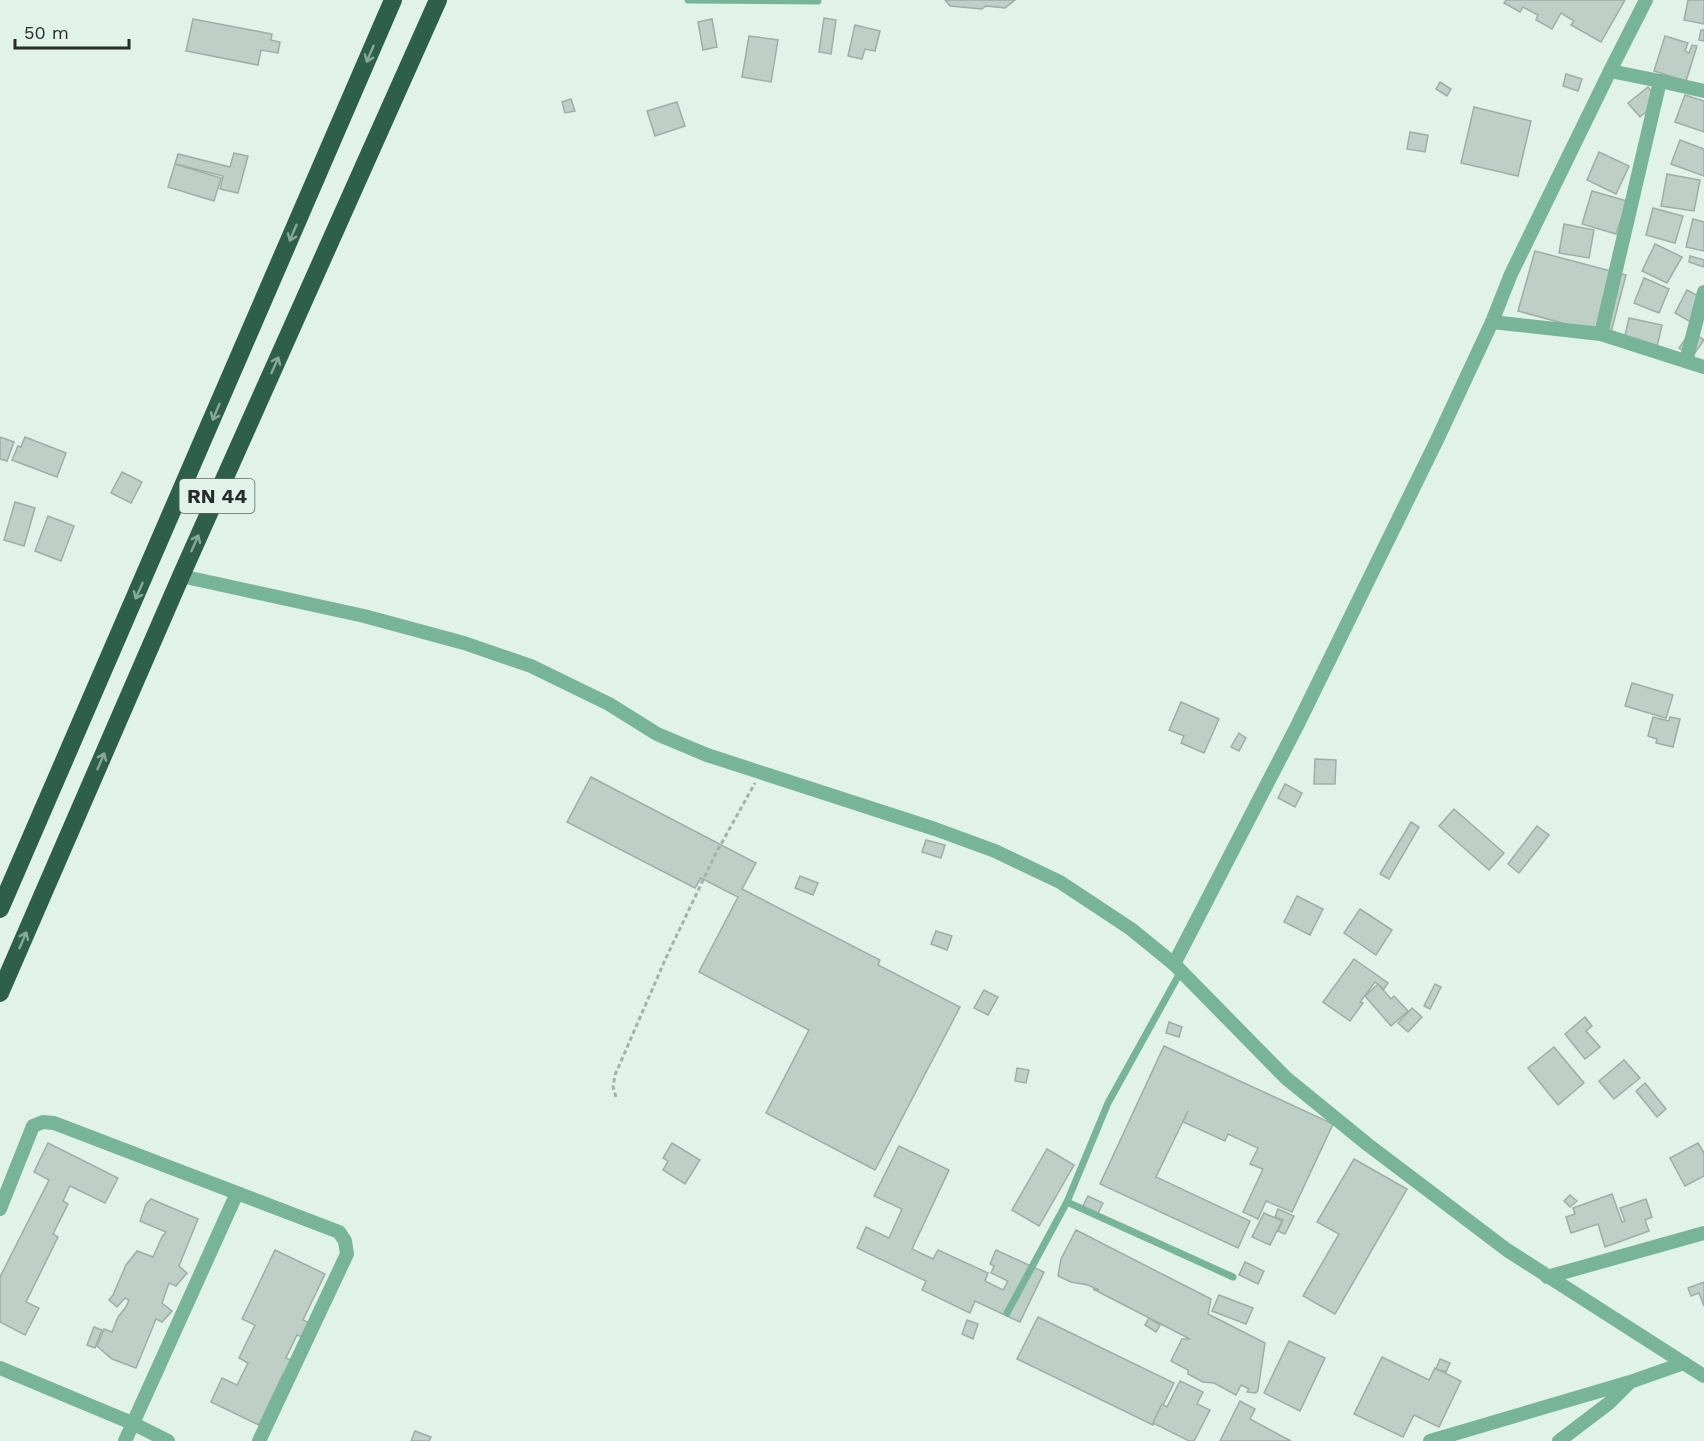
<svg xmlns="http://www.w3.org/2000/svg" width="1704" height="1441" font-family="'Work Sans',sans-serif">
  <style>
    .building { fill: #becfc7; stroke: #9eaea6; stroke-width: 1.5 }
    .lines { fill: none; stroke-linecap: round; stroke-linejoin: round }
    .path { stroke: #a4b2ab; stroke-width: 3; stroke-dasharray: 4.5 3; stroke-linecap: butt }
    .lane { stroke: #78b499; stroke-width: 7 }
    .street { stroke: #78b499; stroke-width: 14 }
    .highway { stroke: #2d5f4b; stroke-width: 18 }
    .oneway { stroke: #87a89a }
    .labels { text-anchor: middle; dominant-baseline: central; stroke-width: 4.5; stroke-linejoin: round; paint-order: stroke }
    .shield { fill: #e1f2e9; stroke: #5e6763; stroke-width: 1.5 }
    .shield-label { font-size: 20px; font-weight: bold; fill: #262c29 }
  </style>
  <rect width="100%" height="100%" fill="#e1f2e9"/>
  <g class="building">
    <polygon points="945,0 1015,0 1005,8 986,6 982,9 950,6"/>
    <polygon points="1506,0 1625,0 1601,42 1571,25 1574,21 1561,13 1552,29 1536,20 1538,15 1523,7 1520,12 1504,3"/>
    <polygon points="1688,0 1704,0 1704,24 1684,20"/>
    <polygon points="824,18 836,20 831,54 819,52"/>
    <polygon points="193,19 272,34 271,40 280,42 278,53 261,50 258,65 186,51"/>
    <polygon points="712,19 717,47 703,50 698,22"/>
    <polygon points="855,25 880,31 875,51 865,49 862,59 848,56"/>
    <polygon points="1701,30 1704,30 1704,41 1699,40"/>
    <polygon points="749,36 778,40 771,82 742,77"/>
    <polygon points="1665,36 1688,43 1685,51 1689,53 1692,45 1697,46 1686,81 1654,71"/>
    <polygon points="1566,74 1582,79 1578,91 1563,86"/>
    <polygon points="1440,82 1451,89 1447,96 1436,89"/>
    <polygon points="1648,87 1659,101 1640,117 1628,103"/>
    <polygon points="1685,95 1704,101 1704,132 1675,122"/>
    <polygon points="571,99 575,111 565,113 562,102"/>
    <polygon points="677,102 685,126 655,136 647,111"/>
    <polygon points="1474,107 1531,121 1518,176 1461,163"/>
    <polygon points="1410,132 1428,135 1425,152 1407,149"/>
    <polygon points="1680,140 1704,149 1704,176 1671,164"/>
    <polygon points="1599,152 1629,166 1616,194 1587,180"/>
    <polygon points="234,153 248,156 238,193 220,189 223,176 175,164 178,154 230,167"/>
    <polygon points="175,164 221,178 214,201 168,187"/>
    <polygon points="1667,174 1700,180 1694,211 1661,206"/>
    <polygon points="1592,191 1627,201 1616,234 1582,224"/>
    <polygon points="1653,208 1683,216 1675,243 1646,235"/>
    <polygon points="1693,219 1704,222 1704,251 1686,247"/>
    <polygon points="1564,224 1594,230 1589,258 1559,253"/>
    <polygon points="1655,244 1682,257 1667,283 1642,271"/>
    <polygon points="1535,251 1626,275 1610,336 1518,311"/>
    <polygon points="1690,256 1704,260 1704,267 1689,262"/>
    <polygon points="1644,278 1669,289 1659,313 1634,303"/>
    <polygon points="1687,290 1704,299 1696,325 1675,313"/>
    <polygon points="1629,318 1662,325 1656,351 1623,344"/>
    <polygon points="1691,331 1704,340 1692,357 1679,348"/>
    <polygon points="0,437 14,442 7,461 0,459"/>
    <polygon points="25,437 66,453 57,477 12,460 18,446 21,447"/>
    <polygon points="122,472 142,482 131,503 111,493"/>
    <polygon points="15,502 35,508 24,546 4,540"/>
    <polygon points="48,516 74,526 61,561 35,551"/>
    <polygon points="1632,683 1673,695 1666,718 1625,706"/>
    <polygon points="1181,702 1219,719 1204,753 1181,743 1184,736 1169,730"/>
    <polygon points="1653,717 1669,721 1670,717 1680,719 1673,747 1656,743 1657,739 1648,736"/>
    <polygon points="1239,733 1246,738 1239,751 1231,747"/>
    <polygon points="1315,759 1336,760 1335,784 1314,784"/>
    <polygon points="591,777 756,863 742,889 880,960 878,965 960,1007 875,1170 766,1113 809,1030 699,972 738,897 701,878 695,888 567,822"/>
    <polygon points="1285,784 1302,793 1295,807 1278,798"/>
    <polygon points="1454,809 1504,853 1489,870 1439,826"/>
    <polygon points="1411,822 1419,827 1389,879 1380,874"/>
    <polygon points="1537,826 1549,835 1519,873 1508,864"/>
    <polygon points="926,840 945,845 941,858 922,852"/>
    <polygon points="800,876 818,883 813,895 795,888"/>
    <polygon points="1297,896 1323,909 1310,935 1284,922"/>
    <polygon points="1360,909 1392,930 1376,955 1344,933"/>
    <polygon points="936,931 952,936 947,950 931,944"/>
    <polygon points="1354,959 1388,983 1384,989 1375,982 1360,1002 1363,1003 1350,1021 1323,1002"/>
    <polygon points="1378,984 1391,999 1394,996 1408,1011 1391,1026 1365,996"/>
    <polygon points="1435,984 1441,987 1430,1009 1424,1006"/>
    <polygon points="984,990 998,997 988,1015 974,1008"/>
    <polygon points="1412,1008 1422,1017 1408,1032 1398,1023"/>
    <polygon points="1585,1017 1592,1026 1586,1031 1600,1047 1585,1059 1565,1034"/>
    <polygon points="1169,1022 1182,1027 1179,1037 1166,1033"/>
    <polygon points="1164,1046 1333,1124 1292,1212 1266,1201 1258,1219 1243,1212 1263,1169 1250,1164 1258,1148 1228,1134 1225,1141 1183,1122 1188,1111 1156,1177 1250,1221 1238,1248 1100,1184"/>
    <polygon points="1554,1047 1584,1083 1558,1105 1528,1068"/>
    <polygon points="1624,1060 1640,1078 1614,1099 1599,1081"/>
    <polygon points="1017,1068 1029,1070 1026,1083 1015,1081"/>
    <polygon points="1645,1083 1666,1109 1657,1117 1636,1091"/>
    <polygon points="48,1143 118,1178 105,1203 70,1186 63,1201 68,1204 53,1234 58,1237 26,1302 39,1308 25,1335 0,1322 0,1277 49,1180 34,1172"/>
    <polygon points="672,1143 700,1160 685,1184 663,1170 668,1161 663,1158"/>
    <polygon points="1698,1143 1704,1153 1704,1176 1685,1186 1670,1158"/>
    <polygon points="899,1146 949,1170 912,1249 933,1259 938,1250 988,1273 985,1281 1003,1290 1008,1281 991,1273 994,1266 990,1264 996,1250 1044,1272 1020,1322 975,1301 970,1313 922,1290 926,1281 857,1248 866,1227 889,1238 902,1209 874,1196"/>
    <polygon points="1047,1149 1074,1165 1039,1226 1012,1210"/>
    <polygon points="1354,1159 1407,1189 1335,1314 1303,1296 1339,1234 1317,1222"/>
    <polygon points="1612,1194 1622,1222 1625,1221 1620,1208 1646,1199 1652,1217 1645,1220 1649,1231 1605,1247 1598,1224 1571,1233 1566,1217 1575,1214 1573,1208"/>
    <polygon points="1570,1195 1577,1201 1570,1207 1564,1201"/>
    <polygon points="1088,1196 1103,1203 1097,1215 1082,1208"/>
    <polygon points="151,1199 198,1219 179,1266 187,1273 176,1286 169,1283 162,1303 172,1311 162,1322 156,1319 136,1368 112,1359 97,1346 104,1329 112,1332 118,1317 126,1307 129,1300 125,1298 117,1307 109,1300 113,1295 126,1265 137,1251 153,1257 162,1237 166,1232 140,1221 146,1204"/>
    <polygon points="1278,1209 1294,1216 1285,1234 1278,1231 1283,1220 1275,1217"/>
    <polygon points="1264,1213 1282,1221 1270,1245 1252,1237"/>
    <polygon points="1076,1230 1211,1299 1208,1314 1265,1343 1258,1390 1256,1393 1247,1392 1249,1389 1241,1385 1236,1395 1214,1383 1203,1382 1188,1374 1188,1370 1171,1361 1182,1339 1190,1339 1093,1289 1099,1290 1088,1285 1071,1282 1058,1276 1061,1259"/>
    <polygon points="275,1250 325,1274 303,1320 314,1325 307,1339 297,1335 286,1358 297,1363 290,1377 283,1374 259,1425 211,1402 222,1378 237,1385 248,1363 239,1358 255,1325 242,1319"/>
    <polygon points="1245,1262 1264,1271 1258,1284 1239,1275"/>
    <polygon points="1704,1282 1704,1306 1699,1293 1691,1296 1688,1288"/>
    <polygon points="1219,1295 1253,1308 1246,1324 1212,1311"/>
    <polygon points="1038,1317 1174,1383 1153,1425 1017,1359"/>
    <polygon points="1149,1318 1160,1325 1156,1332 1145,1325"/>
    <polygon points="967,1320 978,1324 973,1339 962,1334"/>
    <polygon points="94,1327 102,1330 95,1348 87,1345"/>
    <polygon points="1289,1341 1325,1358 1300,1411 1264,1393"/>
    <polygon points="1382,1357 1429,1380 1435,1368 1461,1381 1439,1427 1414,1415 1403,1437 1354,1414"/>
    <polygon points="1440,1359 1450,1363 1446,1372 1436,1369"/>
    <polygon points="1180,1381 1203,1392 1197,1404 1210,1410 1194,1441 1189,1441 1153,1423 1162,1404 1167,1407"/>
    <polygon points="1240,1401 1255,1409 1250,1419 1291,1441 1220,1441"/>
    <polygon points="415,1431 431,1437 429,1441 411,1441"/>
  </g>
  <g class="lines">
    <polyline class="path" points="616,1097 613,1087 615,1075 665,960 715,855 755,783"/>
    <g class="lane">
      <polyline points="688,0 818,1"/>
      <polyline points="1067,1202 1233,1277"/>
      <polyline points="1007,1313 1067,1202 1108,1103 1181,971"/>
    </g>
    <g class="street">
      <polyline points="1610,71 1660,81"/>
      <polyline points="1492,322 1601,334 1704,367"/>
      <polyline points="1601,334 1660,81 1704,91"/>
      <polyline points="1686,361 1704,292"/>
      <polyline points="181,576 364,616 464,643 531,666 609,704 657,734 707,755 935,829 995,851 1060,882 1131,929 1174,964 1297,726 1437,440 1492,322 1511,274 1610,71 1646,0"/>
      <polyline points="1174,964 1286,1078 1367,1144 1507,1250 1704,1376"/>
      <polyline points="0,1209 33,1126 43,1122 54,1123 339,1232 345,1241 347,1254 259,1441"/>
      <polyline points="1547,1277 1704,1233"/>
      <polyline points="0,1368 132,1423 168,1441"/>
      <polyline points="125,1441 237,1193"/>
      <polyline points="1430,1441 1630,1382 1684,1363"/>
      <polyline points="1559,1441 1609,1403 1628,1384"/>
    </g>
    <g class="highway">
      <polyline points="0,909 393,0"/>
      <polyline points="0,993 181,576 438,0"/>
    </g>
  </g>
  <defs><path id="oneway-shaft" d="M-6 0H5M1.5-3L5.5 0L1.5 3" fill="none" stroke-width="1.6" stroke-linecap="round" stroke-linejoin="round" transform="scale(1.5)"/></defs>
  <g class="oneway">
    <use href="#oneway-shaft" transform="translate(370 54) rotate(113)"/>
    <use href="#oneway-shaft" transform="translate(293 233) rotate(113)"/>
    <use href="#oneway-shaft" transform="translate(275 365) rotate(-66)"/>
    <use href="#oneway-shaft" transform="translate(216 412) rotate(113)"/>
    <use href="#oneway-shaft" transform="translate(195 543) rotate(-66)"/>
    <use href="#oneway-shaft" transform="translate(139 591) rotate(114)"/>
    <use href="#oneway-shaft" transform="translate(101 761) rotate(-67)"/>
    <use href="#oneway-shaft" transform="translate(23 940) rotate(-67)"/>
  </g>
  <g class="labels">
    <rect class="shield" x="179.5" y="479" width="75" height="34" rx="4.5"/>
    <g class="shield-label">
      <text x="217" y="496">RN 44</text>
    </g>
  </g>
  <path d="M15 39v9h114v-9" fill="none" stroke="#262c29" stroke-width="3"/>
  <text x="24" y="39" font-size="18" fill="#262c29" stroke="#e1f2e9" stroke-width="4.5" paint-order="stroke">50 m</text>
</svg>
